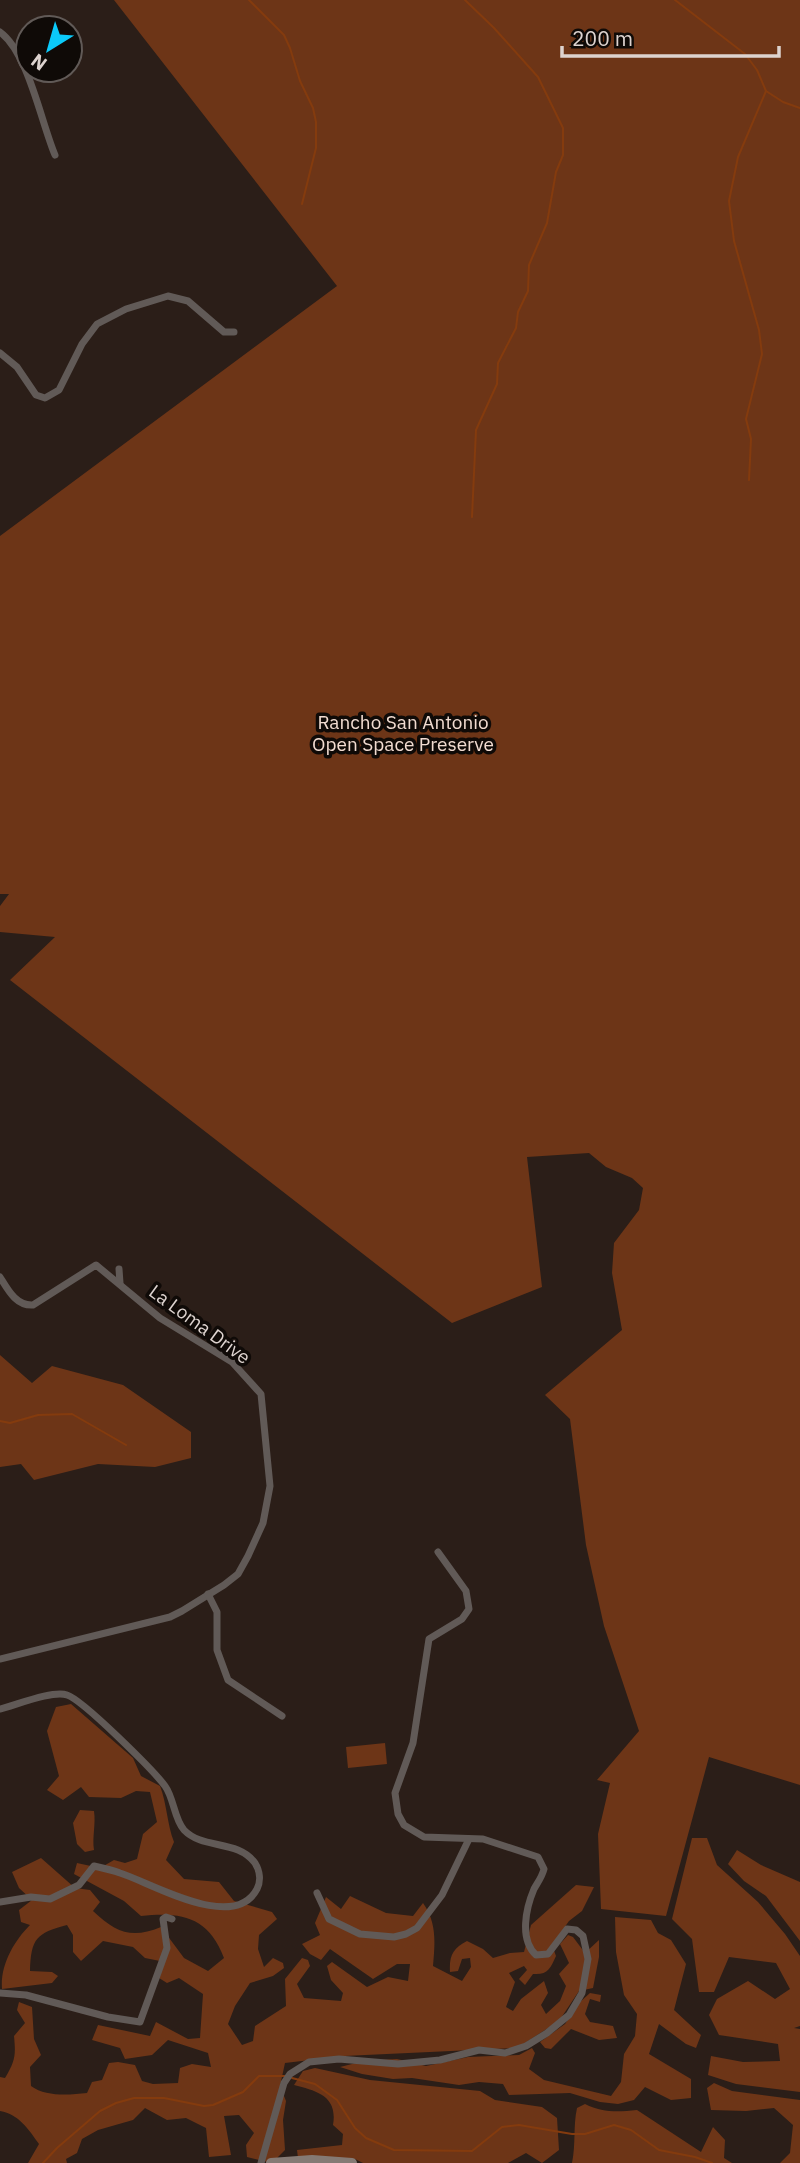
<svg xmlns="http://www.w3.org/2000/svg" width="800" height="2163" font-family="'IBM Plex Sans',sans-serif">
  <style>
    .green { fill: #6d3517 }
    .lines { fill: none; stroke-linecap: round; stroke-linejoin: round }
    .stream { stroke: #843b0e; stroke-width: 2 }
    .street { stroke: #615a57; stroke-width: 7 }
    .secondary { stroke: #857a74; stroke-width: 10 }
    .labels { text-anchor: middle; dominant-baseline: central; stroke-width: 7; stroke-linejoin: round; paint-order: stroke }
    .park-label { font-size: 19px; fill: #f2dcd1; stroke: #0f0a07 }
    .street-label { font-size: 19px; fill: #ddd3cf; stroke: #0f0a07 }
  </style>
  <rect width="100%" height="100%" fill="#2b1e18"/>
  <g class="green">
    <polygon points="114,0 800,0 800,1785 709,1757 666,1916 601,1909 598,1834 610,1783 597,1780 639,1731 604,1626 586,1545 570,1419 545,1395 622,1330 612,1273 614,1243 639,1210 643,1188 632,1178 606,1167 589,1153 527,1157 542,1287 452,1323 10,980 55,937 0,932 0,906 9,894 0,894 0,536 337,286"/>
    <polygon points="0,1355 32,1383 52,1366 123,1385 191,1432 191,1458 155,1467 98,1464 34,1480 21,1464 0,1467"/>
    <path d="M71,1704L133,1758L141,1776L160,1786C167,1804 167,1824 174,1842L166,1860L184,1879L219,1882L234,1901L272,1912L277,1919L259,1935L258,1949L264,1967L273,1958L283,1963L284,1968L273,1976L250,1983L235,2006L228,2024L242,2045L253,2041L255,2026L286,2006L285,1979L302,1958L308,1960L310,1966L297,1984L304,1998L341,2001L343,1993L331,1980L327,1966L332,1962L367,1987L388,1977L408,1981L410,1964H397L373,1979L330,1949L321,1960L310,1954L302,1944L320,1935L315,1923L326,1897L341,1909L350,1896L386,1913L413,1916L423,1903C437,1923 435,1942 433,1966L462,1981L471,1967L470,1958L462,1959L458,1971L450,1972C449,1956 453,1948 467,1941L483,1949L493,1958L510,1953L524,1952L531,1925L576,1885L594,1887L582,1911L569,1921L552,1945L556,1956C550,1969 548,1975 533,1974L525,1985L519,1979L527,1970L524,1966L509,1973L515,1982L506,2007L513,2011L521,1999L544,1981L548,1993L541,2005L546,2014L560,2001L566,1986L559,1974L569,1963L560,1944L568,1935L573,1937L585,1953L599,1940V1957L593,1988L579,1991L559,2021L517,2048L344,2056L285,2063L280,2086L286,2101L283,2120L285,2150L272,2163L247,2157L246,2145L254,2133L239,2115L224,2116L231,2155L209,2157L206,2128L186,2118L167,2120L145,2108L133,2120L98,2130L82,2139L77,2153L66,2159L67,2163H28L39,2144C29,2130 19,2114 0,2111V2077L5,2078C15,2061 16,2056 14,2036L25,2023L17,2010L19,2002L32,2007L34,2039L41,2055L30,2067L31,2086C46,2097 69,2095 87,2093L92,2082L102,2080L109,2063L118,2062L135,2065L142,2081L153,2084L178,2083L180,2068L192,2064L211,2067L208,2053L168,2040L152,2055L125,2059L120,2048L92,2040L98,2025L150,2036L156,2022L188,2039L200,2038L203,1994L179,1978L167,1983L159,1978L160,1961L145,1958L133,1947L103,1941L81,1961L73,1952V1935L67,1925C36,1933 31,1939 30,1971L52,1972L58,1976L52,1983L2,1989C0,1965 14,1941 30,1925L21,1922L19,1910L32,1900L19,1888L12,1872L41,1858L75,1888L90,1890L100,1902L93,1911C116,1933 132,1939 161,1927L184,1958L208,1971L224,1958C208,1916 181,1912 141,1916L124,1901L74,1874L77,1863L100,1868L114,1860L125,1863L137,1859L143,1834L157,1822L150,1792L136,1791L121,1798L89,1797L81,1787L63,1800L47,1790L59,1776L47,1731L56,1707Z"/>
    <polygon points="385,1743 387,1764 348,1768 346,1747"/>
    <path d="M80,1810L94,1811C96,1824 92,1837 94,1850L85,1852L77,1844L73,1823Z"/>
    <polygon points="692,1838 707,1838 717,1865 758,1902 785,1934 800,1956 800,2026 794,2028 800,2029 800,2092 736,2084 708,2075 711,2056 743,2062 780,2061 778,2044 719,2035 709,2015 717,1999 748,1981 775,1999 790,1989 776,1963 729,1957 714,1992 699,1992 692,1939 672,1919"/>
    <polygon points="737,1850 761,1865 800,1882 800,1941 766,1896 744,1881 728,1864"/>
    <polygon points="615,1917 651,1920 658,1933 671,1940 686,1964 674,2010 701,2035 696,2048 686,2044 659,2024 649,2054 691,2079 691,2098 671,2100 645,2087 634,2100 618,2104 600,2102 570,2093 509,2095 503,2084 479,2082 459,2085 412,2078 393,2079 362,2074 340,2067 364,2061 397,2059 426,2066 468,2057 519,2055 532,2048 535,2053 529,2069 544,2080 611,2096 621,2082 624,2054 635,2036 637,2014 624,1995 616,1952"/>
    <polygon points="590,1993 601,1995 600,2002 590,1999 585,2014 590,2022 613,2026 617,2038 599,2040 571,2029 551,2049 545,2048 540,2042 565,2024 580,2002"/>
    <path d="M315,2068L370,2080L480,2091L495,2100L542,2107L557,2118L559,2150L542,2163L526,2153L508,2163H363L355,2159L298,2158L297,2150L342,2145L343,2134L333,2125C338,2096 317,2091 294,2085L303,2071Z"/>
    <polygon points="714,2083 732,2091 800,2100 800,2163 780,2163 790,2153 793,2125 774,2108 746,2111 711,2110 707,2088"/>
    <path d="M585,2104C603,2113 618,2112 637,2110L701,2152L713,2127L725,2140L724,2158L732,2163H572C576,2144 573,2126 577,2108Z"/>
  </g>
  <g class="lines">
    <g class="stream">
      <polyline points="249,0 284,35 290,48 300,81 313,108 316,122 316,148 302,204"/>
      <polyline points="465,0 494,28 538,77 563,128 563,155 556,172 547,223 529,265 528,291 518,312 516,328 498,363 497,384 476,430 472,517"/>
      <polyline points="675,0 745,54 757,70 766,91 783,102 800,108"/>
      <polyline points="749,480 751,439 746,419 762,354 759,330 734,241 729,201 738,157 766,91"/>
      <polyline points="0,1421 10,1423 38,1415 72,1414 126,1445"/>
      <polyline points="292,2078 315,2084 337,2100 355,2128 366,2138 394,2150 472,2151 502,2127 519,2125 572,2134 585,2134 614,2125 631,2130 659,2150 695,2157 712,2163"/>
      <polyline points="43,2163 57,2148 100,2111 116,2103 134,2098 164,2098 204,2106 213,2105 243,2092 259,2076 286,2076"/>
    </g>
    <g class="street">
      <path d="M0,32C28,52 41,122 55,155"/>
      <polyline points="0,353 17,367 36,395 45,398 59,390 82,344 97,324 126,309 168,296 188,301 224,332 234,332"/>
      <polyline points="119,1269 120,1283"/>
      <path d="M0,1277C8,1290 16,1306 33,1305L96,1265L160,1318L232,1362L261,1394L270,1486L263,1523L248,1556L238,1574L224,1585L182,1611L170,1617L0,1659"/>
      <polyline points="208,1594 217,1612 217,1650 228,1680 282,1716"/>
      <path d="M0,1709C16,1705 53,1690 67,1695C83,1700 154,1771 165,1786C174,1798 174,1819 184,1830C203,1850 237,1839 255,1863C260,1871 261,1881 257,1889C234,1933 152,1883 120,1873C112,1870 103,1868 94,1866L79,1885L50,1899L31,1897L0,1902"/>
      <polyline points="317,1893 329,1919 360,1934 394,1937 406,1934 417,1928 442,1895 469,1839"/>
      <polyline points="0,1993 26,1995 108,2017 140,2022 167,1948 163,1919 166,1917 172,1919"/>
      <path d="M261,2163L284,2083L290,2074L309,2062L339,2059L398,2064L440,2060L479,2050L505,2053L526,2046L547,2033L569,2015L582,1993L588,1959L583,1936L576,1930L567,1929L548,1954L536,1955C519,1939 526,1908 534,1889C538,1882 542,1877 544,1869L538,1857L483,1839L424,1837L404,1825L398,1814L395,1793L413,1743L429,1639L462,1619L469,1609L466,1591L438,1552"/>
    </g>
    <polyline class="secondary" points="271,2163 312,2160 352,2163"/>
  </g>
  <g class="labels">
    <g class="park-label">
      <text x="403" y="722">Rancho San Antonio<tspan x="403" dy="22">Open Space Preserve</tspan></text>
    </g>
    <g class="street-label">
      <text transform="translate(200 1324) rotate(36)">La Loma Drive</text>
    </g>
  </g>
  <g transform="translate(49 49) rotate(217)"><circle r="33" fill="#0f0a07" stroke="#615a57" stroke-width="2"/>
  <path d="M0-5L12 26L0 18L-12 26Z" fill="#0bcafa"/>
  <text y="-10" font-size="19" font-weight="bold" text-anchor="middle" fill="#ddd3cf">N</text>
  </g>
  <path d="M562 46v10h217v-10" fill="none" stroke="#ddd3cf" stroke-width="3.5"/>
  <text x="572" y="46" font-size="21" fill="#ddd3cf" stroke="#0f0a07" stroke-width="5" paint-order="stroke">200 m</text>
</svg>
